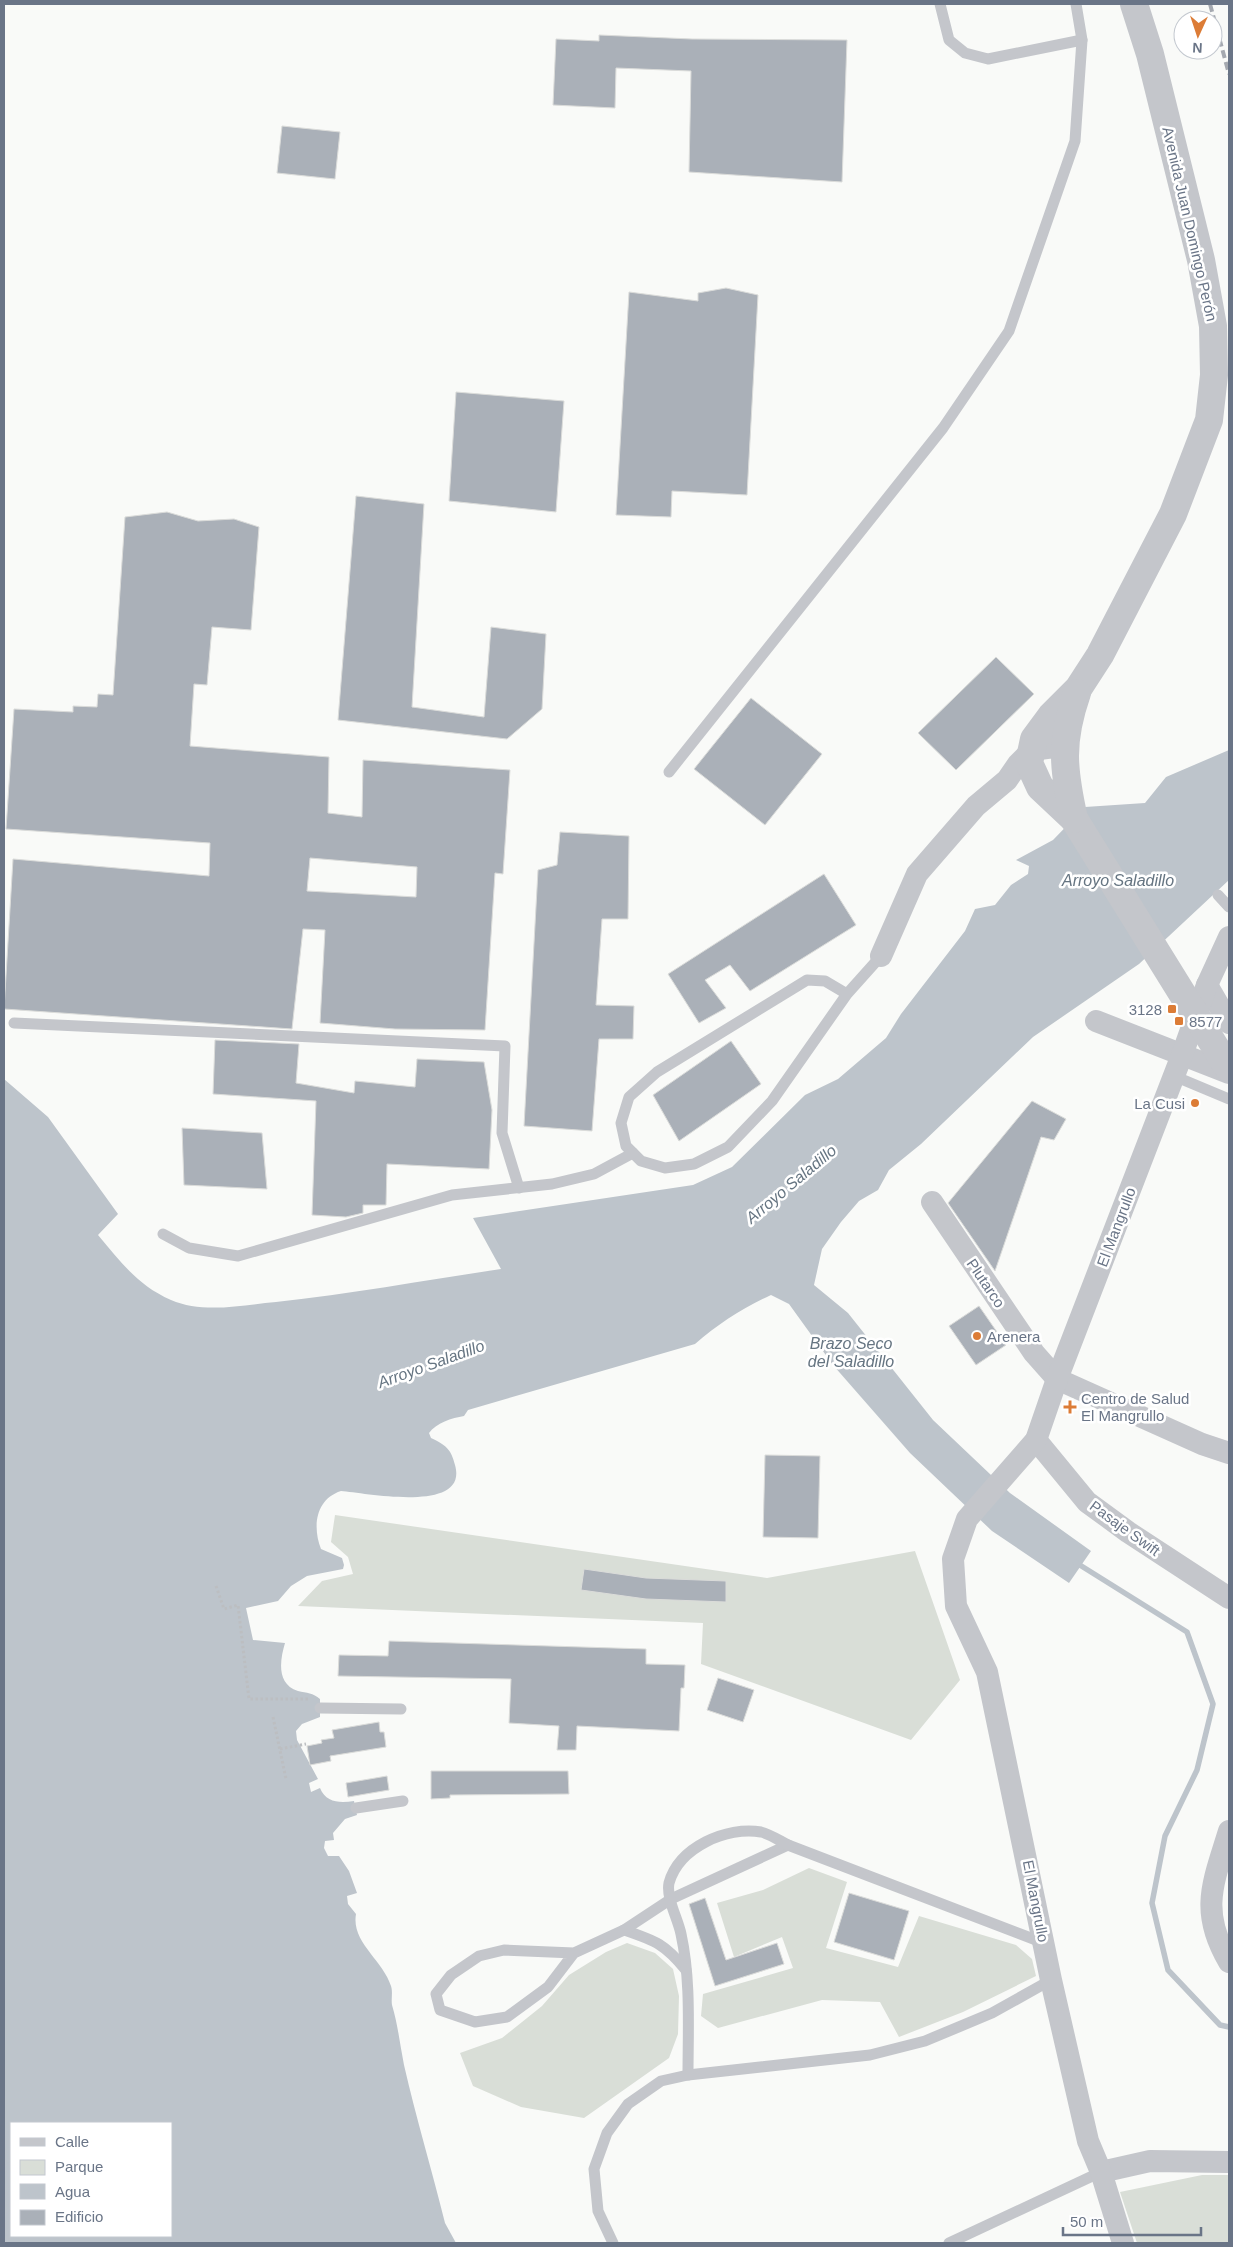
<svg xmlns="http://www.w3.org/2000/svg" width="1233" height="2247" font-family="Helvetica,sans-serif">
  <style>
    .green { fill: #d9ded7 }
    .water { fill: #bdc4cb; fill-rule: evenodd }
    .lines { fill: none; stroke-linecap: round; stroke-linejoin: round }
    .stream { stroke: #bdc4cb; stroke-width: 5.5 }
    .building { fill: #aab0b8; stroke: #dbdcda; fill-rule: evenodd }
    .path { stroke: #bcbec1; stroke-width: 3; stroke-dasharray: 2.5 2.5; stroke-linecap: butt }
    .service { stroke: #c4c6cb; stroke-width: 11 }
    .minor { stroke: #c4c6cb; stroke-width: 22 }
    .tertiary { stroke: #c4c6cb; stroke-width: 28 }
    .rail { stroke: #a5a9b0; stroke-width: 4; stroke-dasharray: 8 4; stroke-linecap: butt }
    .poi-dot { fill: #dc7c36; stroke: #fff; stroke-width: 2 }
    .labels { text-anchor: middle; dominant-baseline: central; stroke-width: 5; stroke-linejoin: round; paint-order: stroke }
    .street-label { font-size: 15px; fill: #6a7587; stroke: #fff }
    .poi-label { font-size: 15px; fill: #6a7587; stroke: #fff; text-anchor: start }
    .water-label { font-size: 16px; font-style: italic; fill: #667582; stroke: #fff }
  </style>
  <rect width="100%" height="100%" fill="#f9faf8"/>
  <g class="green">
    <polygon points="335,1515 767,1578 915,1551 960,1680 911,1740 701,1664 703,1623 298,1606 322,1581 353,1574 348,1557 331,1542"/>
    <polygon points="809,1868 847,1882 826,1948 898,1967 919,1916 1016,1945 1032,1959 1036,1976 963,2012 899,2037 880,2002 822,2000 718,2028 701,2016 703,1994 793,1968 782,1937 734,1957 717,1903 763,1890"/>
    <polygon points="627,1943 655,1953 673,1969 679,1996 678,2034 669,2058 584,2118 521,2107 473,2086 460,2053 502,2038 542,2006 569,1975 606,1952"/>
    <polygon points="1202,2175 1229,2175 1229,2243 1137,2243 1120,2192"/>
  </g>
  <path class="water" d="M1229,750V880L1139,964L1033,1037L921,1144L889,1170L878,1190L859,1201L841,1222L822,1249L814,1285L848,1313L933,1420L1010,1493L1091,1551L1069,1583L992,1531L910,1453L833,1365L789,1304L771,1295C743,1308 718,1324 695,1344L468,1410L464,1416C452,1418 436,1423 429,1433L431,1438C446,1445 451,1449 455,1465C469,1514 366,1493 341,1491C316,1499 312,1526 321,1549L342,1558L344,1565L343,1569L307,1576L291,1586L278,1601L246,1608L253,1640L285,1643C280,1660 276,1684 298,1691C307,1693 313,1693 320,1699V1717L302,1724L296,1731L297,1740L318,1779L309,1783L311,1792L320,1788C326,1803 340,1803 354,1801L357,1815L345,1819L333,1833L334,1840L325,1841L324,1848L328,1856H339L349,1871L357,1893L347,1896L348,1904L356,1914C351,1942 383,1960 391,1986C393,1992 391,1999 392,2005C398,2025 400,2045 404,2065C416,2118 432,2170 445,2223L456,2243H4V1079L48,1117L118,1214L98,1235C121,1262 137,1285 171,1300C203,1314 242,1305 276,1302C351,1294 426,1280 501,1269L473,1218L693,1185L732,1167L805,1095L838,1079L886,1038L901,1014L965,931L975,909L995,905L1011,885L1028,874L1029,866L1016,860L1053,840L1085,807L1145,803L1166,777ZM11,2123H171V2236H11Z"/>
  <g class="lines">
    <polyline class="stream" points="1075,1562 1187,1632 1213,1704 1197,1770 1165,1836 1152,1903 1168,1970 1220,2025 1229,2027"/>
  </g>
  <g class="building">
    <polygon points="599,35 692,39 847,40 842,182 689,172 691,71 616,68 615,108 553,105 556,39 599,41"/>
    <polygon points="282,126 340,132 335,179 277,173"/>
    <polygon points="726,288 758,295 747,495 672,491 671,517 616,515 629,292 698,301 698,293"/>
    <polygon points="456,392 564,401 556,512 449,501"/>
    <polygon points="356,496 424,504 412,707 484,717 491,627 546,634 542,709 507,739 338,720"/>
    <path d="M167,512L198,521L234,519L259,527L251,630L212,627L207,685L194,684L190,746L329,757L328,813L362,817L363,760L510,770L503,874L495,873L485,1030L395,1029L320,1023L325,930L303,929L292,1029L4,1009L13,859L209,876L210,843L6,829L14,709L73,712V706L97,707L98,694L113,695L125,517ZM310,858L417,867L416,897L307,891Z"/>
    <polygon points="996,657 1034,694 956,770 918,733"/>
    <polygon points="751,698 822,754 765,825 694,769"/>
    <polygon points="560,832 629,836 628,919 602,919 596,1005 634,1006 633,1039 599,1039 592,1131 524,1126 538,870 557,865"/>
    <polygon points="824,874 856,925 750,991 730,965 705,980 726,1008 699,1023 668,974"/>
    <polygon points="215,1040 299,1044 296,1083 354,1093 355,1081 415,1087 417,1059 484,1062 492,1110 489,1169 387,1164 386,1205 363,1205 363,1213 346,1217 312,1215 316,1101 213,1094"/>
    <polygon points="731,1041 761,1084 679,1141 653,1095"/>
    <polygon points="1032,1101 1066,1119 1054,1140 1041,1137 995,1271 948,1203"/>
    <polygon points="182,1128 262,1133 267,1189 184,1185"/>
    <polygon points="979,1306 1006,1345 976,1365 949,1326"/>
    <polygon points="765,1455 820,1456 818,1538 763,1537"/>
    <polygon points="584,1569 646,1578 726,1581 726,1602 646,1599 581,1590"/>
    <polygon points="389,1641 646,1649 646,1664 685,1665 684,1688 681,1688 679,1731 577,1726 576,1750 557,1750 559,1726 509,1723 511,1679 338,1676 339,1655 388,1656"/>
    <polygon points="718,1678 754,1690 743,1722 707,1710"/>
    <polygon points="379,1722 380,1732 384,1732 386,1747 330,1756 331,1761 310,1765 307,1746 322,1743 321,1740 334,1738 332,1730"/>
    <polygon points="431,1771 568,1771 569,1794 450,1795 450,1798 431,1799"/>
    <polygon points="387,1776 389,1790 348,1797 346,1783"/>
    <polygon points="849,1893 909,1911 894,1960 834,1942"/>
    <polygon points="705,1898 726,1960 777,1943 784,1964 715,1986 689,1904"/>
  </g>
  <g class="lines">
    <g class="path">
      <polyline points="216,1586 224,1609 238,1605 249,1699 309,1699"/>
      <polyline points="273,1717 286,1779"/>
      <polyline points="280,1749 306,1744"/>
    </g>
    <g class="service">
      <polyline points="940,4 949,40 965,53 988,59 1082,40"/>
      <polyline points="669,772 943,428 1009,331 1075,141 1082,40 1076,4"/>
      <polyline points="1218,895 1229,907"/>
      <polyline points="847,994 825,981 807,980 657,1072 629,1097 621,1123 626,1146 641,1161 665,1168 694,1164 728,1147 772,1101 847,994 881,956"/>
      <polyline points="14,1023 505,1046 502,1133 519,1188"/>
      <polyline points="1174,1076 1229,1099"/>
      <polyline points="163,1234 189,1248 238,1256 452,1195 552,1184 594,1174 633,1153"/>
      <polyline points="320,1708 401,1709"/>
      <polyline points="356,1808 403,1801"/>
      <path d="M624,1930C656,1941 665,1944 686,1970"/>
      <polyline points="574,1953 548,1987 507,2017 475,2022 440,2010 436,1994 451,1975 479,1956 504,1950 574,1953 624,1930 671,1899 788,1845"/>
      <path d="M688,2075C688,2029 691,1980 681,1934C678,1919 666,1898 669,1883C679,1847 727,1826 761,1832C770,1834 780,1841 788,1845L1044,1943"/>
      <polyline points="613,2243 598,2211 594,2169 607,2133 628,2104 661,2081 688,2075 870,2055 925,2041 992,2013 1051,1980"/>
      <polyline points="949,2243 1101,2172"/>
    </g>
    <g class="minor">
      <polyline points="881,956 917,874 976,806 1007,780 1018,764 1032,750 1054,747 1064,753"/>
      <polyline points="1207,985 1229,1023"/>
      <polyline points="1096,1021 1229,1073"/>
      <polyline points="932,1202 1034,1353 1057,1379 1202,1444 1229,1453"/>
      <polyline points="1036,1440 1087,1502 1128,1532 1229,1598"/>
      <path d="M1229,1831C1213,1883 1199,1911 1229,1962"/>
      <polyline points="1101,2172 1150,2161 1229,2162"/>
      <polyline points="1123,2243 1101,2172 1088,2141 1051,1980 987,1672 956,1606 953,1559 967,1519 1036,1440 1057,1379 1182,1055 1207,985 1229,937"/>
    </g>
    <g class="tertiary">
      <polyline points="1134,4 1150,54 1201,260 1213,326 1214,375 1209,420 1173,514 1100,655 1078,689 1051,716 1034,739 1029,763 1040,787 1074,819 1229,1069"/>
      <path d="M1074,819C1063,769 1060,742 1077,693"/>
    </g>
    <polyline class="rail" points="1210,4 1229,74"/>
  </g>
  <g class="poi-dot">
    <rect x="1167" y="1004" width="10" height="10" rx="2.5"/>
    <rect x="1174" y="1016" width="10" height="10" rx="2.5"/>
    <circle cx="1195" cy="1103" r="5"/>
    <circle cx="977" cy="1336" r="5"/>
    <path d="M1067.5 1399.5h5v5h5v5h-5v5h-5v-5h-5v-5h5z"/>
  </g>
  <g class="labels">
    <g class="street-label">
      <text transform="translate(1190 224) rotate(77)">Avenida Juan Domingo Perón</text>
      <text transform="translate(1116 1227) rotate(-69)">El Mangrullo</text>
      <text transform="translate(986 1283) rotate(56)">Plutarco</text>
      <text transform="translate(1125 1528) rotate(36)">Pasaje Swift</text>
      <text transform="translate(1036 1901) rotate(79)">El Mangrullo</text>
    </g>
    <g class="poi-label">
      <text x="1162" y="1009" text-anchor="end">3128</text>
      <text x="1189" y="1021">8577</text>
      <text x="1185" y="1103" text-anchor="end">La Cusi</text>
      <text x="987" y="1336">Arenera</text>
      <text x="1081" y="1398">Centro de Salud<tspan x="1081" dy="17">El Mangrullo</tspan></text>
    </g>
    <g class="water-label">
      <text x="1118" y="880">Arroyo Saladillo</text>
      <text transform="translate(791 1184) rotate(-40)">Arroyo Saladillo</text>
      <text x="851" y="1343">Brazo Seco<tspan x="851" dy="18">del Saladillo</tspan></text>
      <text transform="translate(431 1364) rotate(-20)">Arroyo Saladillo</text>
    </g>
  </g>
  <rect width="1233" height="2247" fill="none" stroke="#6a7587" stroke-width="10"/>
  <rect x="10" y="2122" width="162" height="115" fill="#ffffff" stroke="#c3c8cf"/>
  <rect x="20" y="2138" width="25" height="8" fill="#c4c6cb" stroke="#c3c8cf"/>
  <text x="55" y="2147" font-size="15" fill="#6a7587">Calle</text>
  <rect x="20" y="2160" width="25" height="15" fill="#d9ded7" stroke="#c3c8cf"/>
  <text x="55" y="2172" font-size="15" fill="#6a7587">Parque</text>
  <rect x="20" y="2184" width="25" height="15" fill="#bdc4cb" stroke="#c3c8cf"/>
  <text x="55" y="2197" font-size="15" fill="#6a7587">Agua</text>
  <rect x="20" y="2210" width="25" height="15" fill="#aab0b8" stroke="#c3c8cf"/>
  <text x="55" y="2222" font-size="15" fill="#6a7587">Edificio</text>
  <g transform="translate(1198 35) rotate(183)"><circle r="24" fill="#ffffff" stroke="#c3c8cf"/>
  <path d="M0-4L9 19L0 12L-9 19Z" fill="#dc7c36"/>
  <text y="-8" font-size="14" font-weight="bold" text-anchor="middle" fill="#6a7587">N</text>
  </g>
  <path d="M1063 2227v8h138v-8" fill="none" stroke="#6a7587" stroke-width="2.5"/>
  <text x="1070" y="2227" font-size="15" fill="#6a7587" stroke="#ffffff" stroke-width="4" paint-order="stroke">50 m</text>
</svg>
